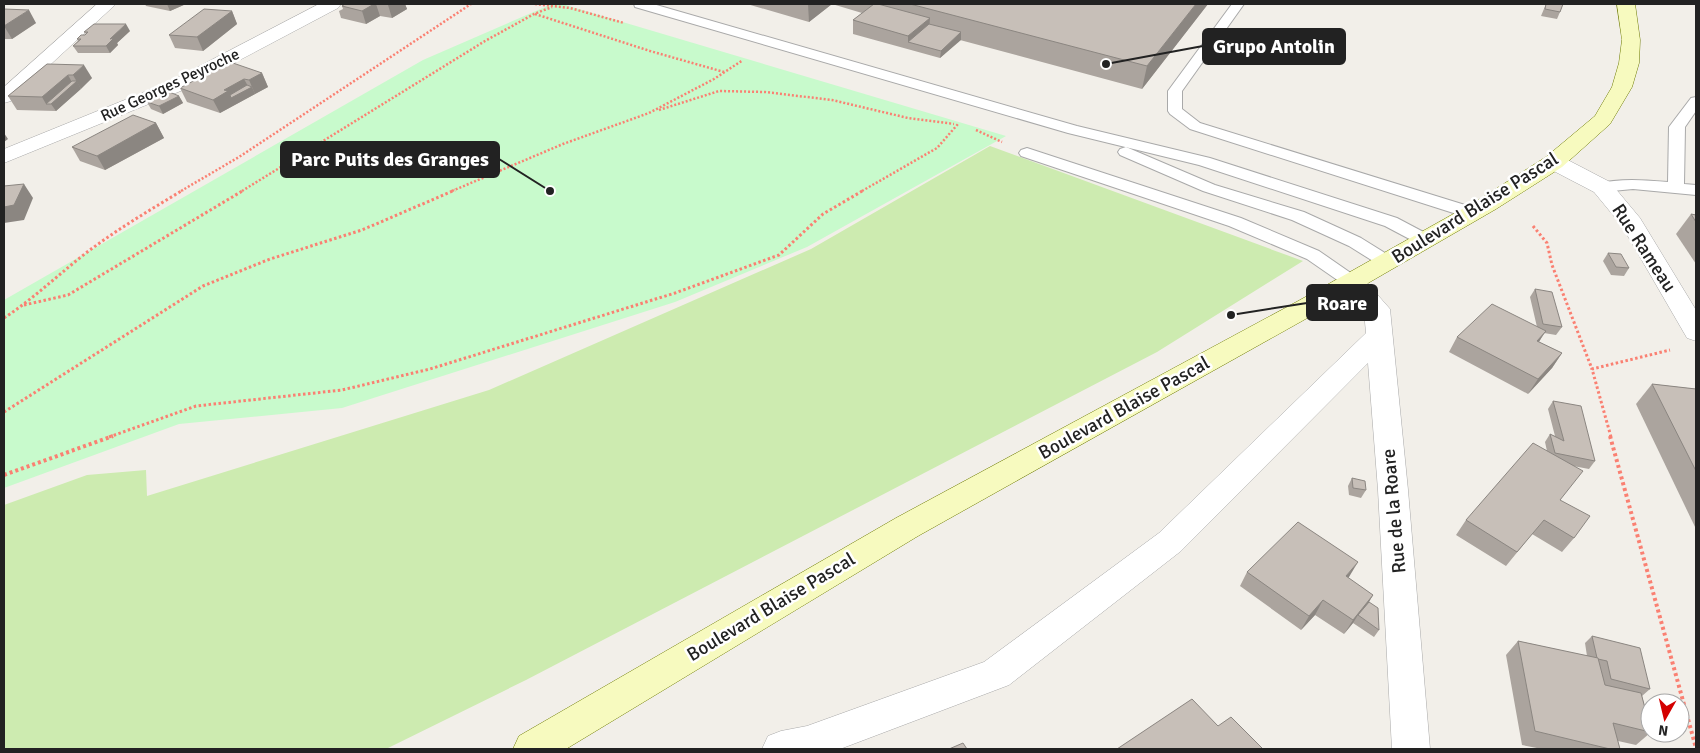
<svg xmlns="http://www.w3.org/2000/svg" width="1700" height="753" font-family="Signika,sans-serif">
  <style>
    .grass { fill: #cdebb0 }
    .park { fill: #c8facc }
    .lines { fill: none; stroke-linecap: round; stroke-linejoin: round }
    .lane-casing { stroke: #a9a9a9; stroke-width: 2 }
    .street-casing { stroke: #a9a9a9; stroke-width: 1 }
    .secondary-casing { stroke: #707d05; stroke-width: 1 }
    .path-far2 { stroke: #fa8072; stroke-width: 2.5; stroke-dasharray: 2 2; stroke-linecap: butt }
    .path-far1 { stroke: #fa8072; stroke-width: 3; stroke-dasharray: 2.5 2.5; stroke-linecap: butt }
    .path { stroke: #fa8072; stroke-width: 4; stroke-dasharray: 3 3; stroke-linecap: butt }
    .lane { fill: #fff; fill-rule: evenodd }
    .street { fill: #fff; fill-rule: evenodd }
    .secondary { fill: #f7fabf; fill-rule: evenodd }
    .wall { fill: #aba49e }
    .shaded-wall { fill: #8b8681 }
    .building { fill: #c7bfb8; stroke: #8b8681 }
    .labels { text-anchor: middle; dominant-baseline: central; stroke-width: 5; stroke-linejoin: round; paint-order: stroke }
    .far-street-label { font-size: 16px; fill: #222; stroke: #fff }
    .street-label { font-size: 19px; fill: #222; stroke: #fff }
    .leader { fill: none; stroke: #222; stroke-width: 2 }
    .callout-dot { fill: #222; stroke: #fff; stroke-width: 2 }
    .callout { fill: #222; stroke: #222; stroke-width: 2 }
    .callout-label { font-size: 20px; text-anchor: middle; font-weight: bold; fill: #fff }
  </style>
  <rect width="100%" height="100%" fill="#f2efe9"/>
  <polygon class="grass" points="990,146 1303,261 1157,352 526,680 386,749 4,749 4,505 87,475 146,470 147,496 489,390 811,249"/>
  <polygon class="park" points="552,4 562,4 1006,136 807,247 675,302 342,408 179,424 4,488 4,300 423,60"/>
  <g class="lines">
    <defs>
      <g id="lane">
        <polygon points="634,4 653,4 1077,126 1210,158 1397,218 1431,236 1434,240 1431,244 1425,245 1419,244 1385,226 1199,165 1068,133 635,7"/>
        <polygon points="1232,4 1244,4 1182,91 1182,109 1200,123 1478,209 1480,213 1478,217 1466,217 1190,129 1170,114 1168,111 1168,91"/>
        <path d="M1696,97V111L1685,127L1684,184L1696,185V195L1633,189L1602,192L1596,190L1594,187L1596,184C1620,178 1644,180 1668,182L1669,127L1691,98Z"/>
        <polygon points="1126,147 1215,185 1304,212 1361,238 1393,258 1396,262 1393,266 1387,268 1381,266 1349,246 1292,220 1203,191 1120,155 1118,152 1120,149"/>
        <polygon points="1027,148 1241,218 1319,251 1358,278 1361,282 1358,286 1352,288 1346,286 1307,259 1229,226 1021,156 1019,153 1021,150"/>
      </g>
      <g id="street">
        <polygon points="97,4 116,4 11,101 4,103 4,87"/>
        <polygon points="319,4 341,4 338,8 183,90 4,163 4,149 169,82"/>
        <polygon points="1554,155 1562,157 1610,182 1640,218 1696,310 1696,341 1687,338 1622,226 1594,192 1546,167 1543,162 1546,157"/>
        <polygon points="1352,274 1361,276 1390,309 1408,490 1430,749 1392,749 1378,490 1368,363 1181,551 1009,685 840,749 762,749 768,736 781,731 807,726 984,662 1159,533 1366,333 1364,311 1340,282 1343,276"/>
      </g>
      <polygon id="secondary" points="1617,4 1635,4 1640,40 1639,63 1632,87 1610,124 1562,167 1496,209 1318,312 918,536 566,749 513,749 519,736 896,518 1300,300 1480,199 1546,157 1595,116 1612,87 1619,63 1622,40"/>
    </defs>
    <use href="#lane" class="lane-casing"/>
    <use href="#street" class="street-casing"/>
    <use href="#secondary" class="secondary-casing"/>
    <g class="path-far2">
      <polyline points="535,4 570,8 624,23"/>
      <polyline points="535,14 650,51 724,72"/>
      <polyline points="659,110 719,91 765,92 832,100 908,118 954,124"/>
      <polyline points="976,130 1002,142"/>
      <polyline points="181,191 239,157 471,4"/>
      <polyline points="242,191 485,41 534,14 552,7"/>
      <polyline points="452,191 563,144 649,113 714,79 743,60"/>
      <polyline points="862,191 937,148 958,124"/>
    </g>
    <g class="path-far1">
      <polyline points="1533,226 1547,243 1552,265 1592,369"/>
      <polyline points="24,305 68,295 244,190"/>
      <path d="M4,318C33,299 58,275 86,253C116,230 150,210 183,190"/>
      <polyline points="4,412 203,286 270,259 362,230 455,190"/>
      <polyline points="109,437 196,406 342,390 430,369 675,293 779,255 823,214 864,190"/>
      <polyline points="1611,437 1592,369 1670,350"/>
    </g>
    <g class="path">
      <polyline points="1610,436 1696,748"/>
      <polyline points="4,475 113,436"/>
    </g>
    <use href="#lane" class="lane"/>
    <use href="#street" class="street"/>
    <use href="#secondary" class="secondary"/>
  </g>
  <g class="wall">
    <polygon points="145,4 186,4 170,11 146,6"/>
    <polygon points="345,4 405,4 407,9 392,18 380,16 366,24 341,18 339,11 343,9 342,6"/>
    <polygon points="747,4 1208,4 1142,89 960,40 940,58 853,34 853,20 862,13 832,4 809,22"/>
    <polygon points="1546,4 1563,4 1560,12 1557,19 1541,16"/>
    <polygon points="4,9 36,23 12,39 4,39"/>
    <polygon points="232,11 237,24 203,51 175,48 169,35"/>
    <polygon points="130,31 117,43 118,45 110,53 78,53 73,46 78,41 77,39 86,34 84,32"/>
    <polygon points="47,64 92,78 56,111 17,110 8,96"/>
    <polygon points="262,73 268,87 220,113 187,102 180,88"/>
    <polygon points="179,96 183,103 163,114 151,109 147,102"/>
    <polygon points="156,123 164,138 105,170 80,161 72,147"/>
    <polygon points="1691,214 1696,215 1696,264 1676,234"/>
    <polygon points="1608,253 1629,268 1624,276 1611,275 1603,261"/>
    <polygon points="1535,289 1562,327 1556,335 1544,333 1539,342 1562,353 1552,368 1528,394 1449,352 1457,337 1537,327 1530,297"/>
    <polygon points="1652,384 1696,389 1696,529 1636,404"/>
    <polygon points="1553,401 1595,461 1589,469 1573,466 1560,500 1574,538 1562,552 1532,534 1506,566 1456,535 1466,520 1547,451 1545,442 1550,434 1555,436 1548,409"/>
    <polygon points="1352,478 1366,490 1361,498 1349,495 1348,486"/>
    <polygon points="1247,572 1348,578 1373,595 1369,602 1379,630 1374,637 1353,623 1344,634 1315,615 1301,630 1240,586"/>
    <polygon points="1592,636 1650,689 1642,696 1650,727 1650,733 1636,745 1618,741 1620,749 1542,749 1522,745 1506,655 1518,641 1587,656 1585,643"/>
  </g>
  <g class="shaded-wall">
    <polygon points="167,4 186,4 170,11"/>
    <polygon points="374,4 376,4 380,16 366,24 362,11"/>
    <polygon points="390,4 405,4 407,9 392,18 388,5"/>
    <polygon points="808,4 832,4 809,22"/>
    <polygon points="1196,4 1208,4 1142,89 1147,66"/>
    <polygon points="29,10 36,23 12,39 4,26"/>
    <polygon points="232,11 237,24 203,51 197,37"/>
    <polygon points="930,18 929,31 908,42 908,36"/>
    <polygon points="126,24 130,31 117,43 118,45 110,53 106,46 110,39"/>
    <polygon points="961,32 961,40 940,58 941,51"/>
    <polygon points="84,65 92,78 81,89 73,75"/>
    <polygon points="262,73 268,87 255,94 249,80"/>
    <polygon points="68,75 73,84 77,81 81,89 56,111 51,104 46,104 50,111 42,97"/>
    <polygon points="244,79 249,88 252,87 255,94 220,113 213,100 224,90"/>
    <polygon points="179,96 183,103 163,114 159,106"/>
    <polygon points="156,123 164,138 105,170 97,156"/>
    <polygon points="4,133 8,139 4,142"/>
    <polygon points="24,184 33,198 24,220 4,223 4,207"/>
    <polygon points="1546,331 1536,346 1537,341"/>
    <polygon points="1562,353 1552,368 1528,394 1538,379"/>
    <polygon points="1358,562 1349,577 1338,591 1346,576"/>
    <polygon points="1373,595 1364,610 1358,615 1353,623 1344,634 1353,620"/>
    <polygon points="1323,600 1315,615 1301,630 1309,616"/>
  </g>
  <g class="building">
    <polygon points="345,4 374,4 362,11 342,6"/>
    <polygon points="874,4 878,4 930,18 908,36 853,20"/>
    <polygon points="910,4 1196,4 1147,66"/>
    <polygon points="1546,4 1563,4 1560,12 1545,9"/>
    <polygon points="4,9 29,10 4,26"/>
    <polygon points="204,9 232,11 197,37 169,35"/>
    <polygon points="94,24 126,24 110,39 114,38 106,46 73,46 81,39 77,39 81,35 85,35 88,32 84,32"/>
    <polygon points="929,24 961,32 941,51 908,42"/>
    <polygon points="230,62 262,73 249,80 244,79 224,90 228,91 213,100 180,88"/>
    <polygon points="47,64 84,65 73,75 68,75 42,97 8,96"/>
    <polygon points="72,81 77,81 51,104 46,104"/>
    <polygon points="247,85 252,87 231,98 230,95"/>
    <polygon points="167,91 179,96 159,106 147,102"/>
    <polygon points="133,115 156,123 97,156 72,147"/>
    <polygon points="24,184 14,205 4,207 4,186"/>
    <polygon points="1691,214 1696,215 1696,222"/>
    <polygon points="1608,253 1621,254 1629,268 1616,267"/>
    <polygon points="1535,289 1552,292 1562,327 1543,324"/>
    <polygon points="1492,304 1546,331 1537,341 1562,353 1538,379 1457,337"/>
    <polygon points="1652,384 1696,389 1696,471"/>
    <polygon points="1553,401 1581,406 1595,461 1555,453 1550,434 1564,441"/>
    <polygon points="1533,443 1583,471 1560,500 1590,516 1574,538 1544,520 1517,552 1466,520"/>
    <polygon points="1352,478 1365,481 1366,490 1353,488"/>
    <polygon points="1298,522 1358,562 1346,576 1373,595 1353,620 1323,600 1309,616 1247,572"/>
    <polygon points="1369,602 1378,608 1379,630 1358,615"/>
    <polygon points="1592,636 1640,648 1650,689 1611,679 1607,661 1598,659 1597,658"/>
    <polygon points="1518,641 1598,658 1605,685 1641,693 1650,727 1650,732 1613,723 1620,749 1610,749 1535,731"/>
    <polygon points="1192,699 1218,726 1231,717 1263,749 1117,749"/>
    <polygon points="963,743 967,749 949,749"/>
  </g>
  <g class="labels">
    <g class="far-street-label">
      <text transform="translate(170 85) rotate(-25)">Rue Georges Peyroche</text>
    </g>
    <g class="street-label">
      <text transform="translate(1475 208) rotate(-32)">Boulevard Blaise Pascal</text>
      <text transform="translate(1644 248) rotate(57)">Rue Rameau</text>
      <text transform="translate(1124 408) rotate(-29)">Boulevard Blaise Pascal</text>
      <text transform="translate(1394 511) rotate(-95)">Rue de la Roare</text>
      <text transform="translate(771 607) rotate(-31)">Boulevard Blaise Pascal</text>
    </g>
  </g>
  <path class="leader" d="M1106 64L1203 46M550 191L499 159M1231 315L1307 303"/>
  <g class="callout-dot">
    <circle cx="1106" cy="64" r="5"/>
    <circle cx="550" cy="191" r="5"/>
    <circle cx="1231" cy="315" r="5"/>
  </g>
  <g class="callout">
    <rect x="1203" y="29" width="142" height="35" rx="5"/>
    <rect x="281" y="142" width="218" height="35" rx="5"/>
    <rect x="1307" y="285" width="70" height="35" rx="5"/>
  </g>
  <g class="callout-label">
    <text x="1274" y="53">Grupo Antolin</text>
    <text x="390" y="166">Parc Puits des Granges</text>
    <text x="1342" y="310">Roare</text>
  </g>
  <rect width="1700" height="753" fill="none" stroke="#222222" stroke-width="10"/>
  <g transform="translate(1665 718) rotate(188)"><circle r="24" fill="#ffffff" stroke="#a7a7a7"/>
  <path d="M0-4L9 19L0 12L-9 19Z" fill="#d40000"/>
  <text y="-8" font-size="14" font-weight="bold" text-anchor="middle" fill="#222222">N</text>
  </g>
</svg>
